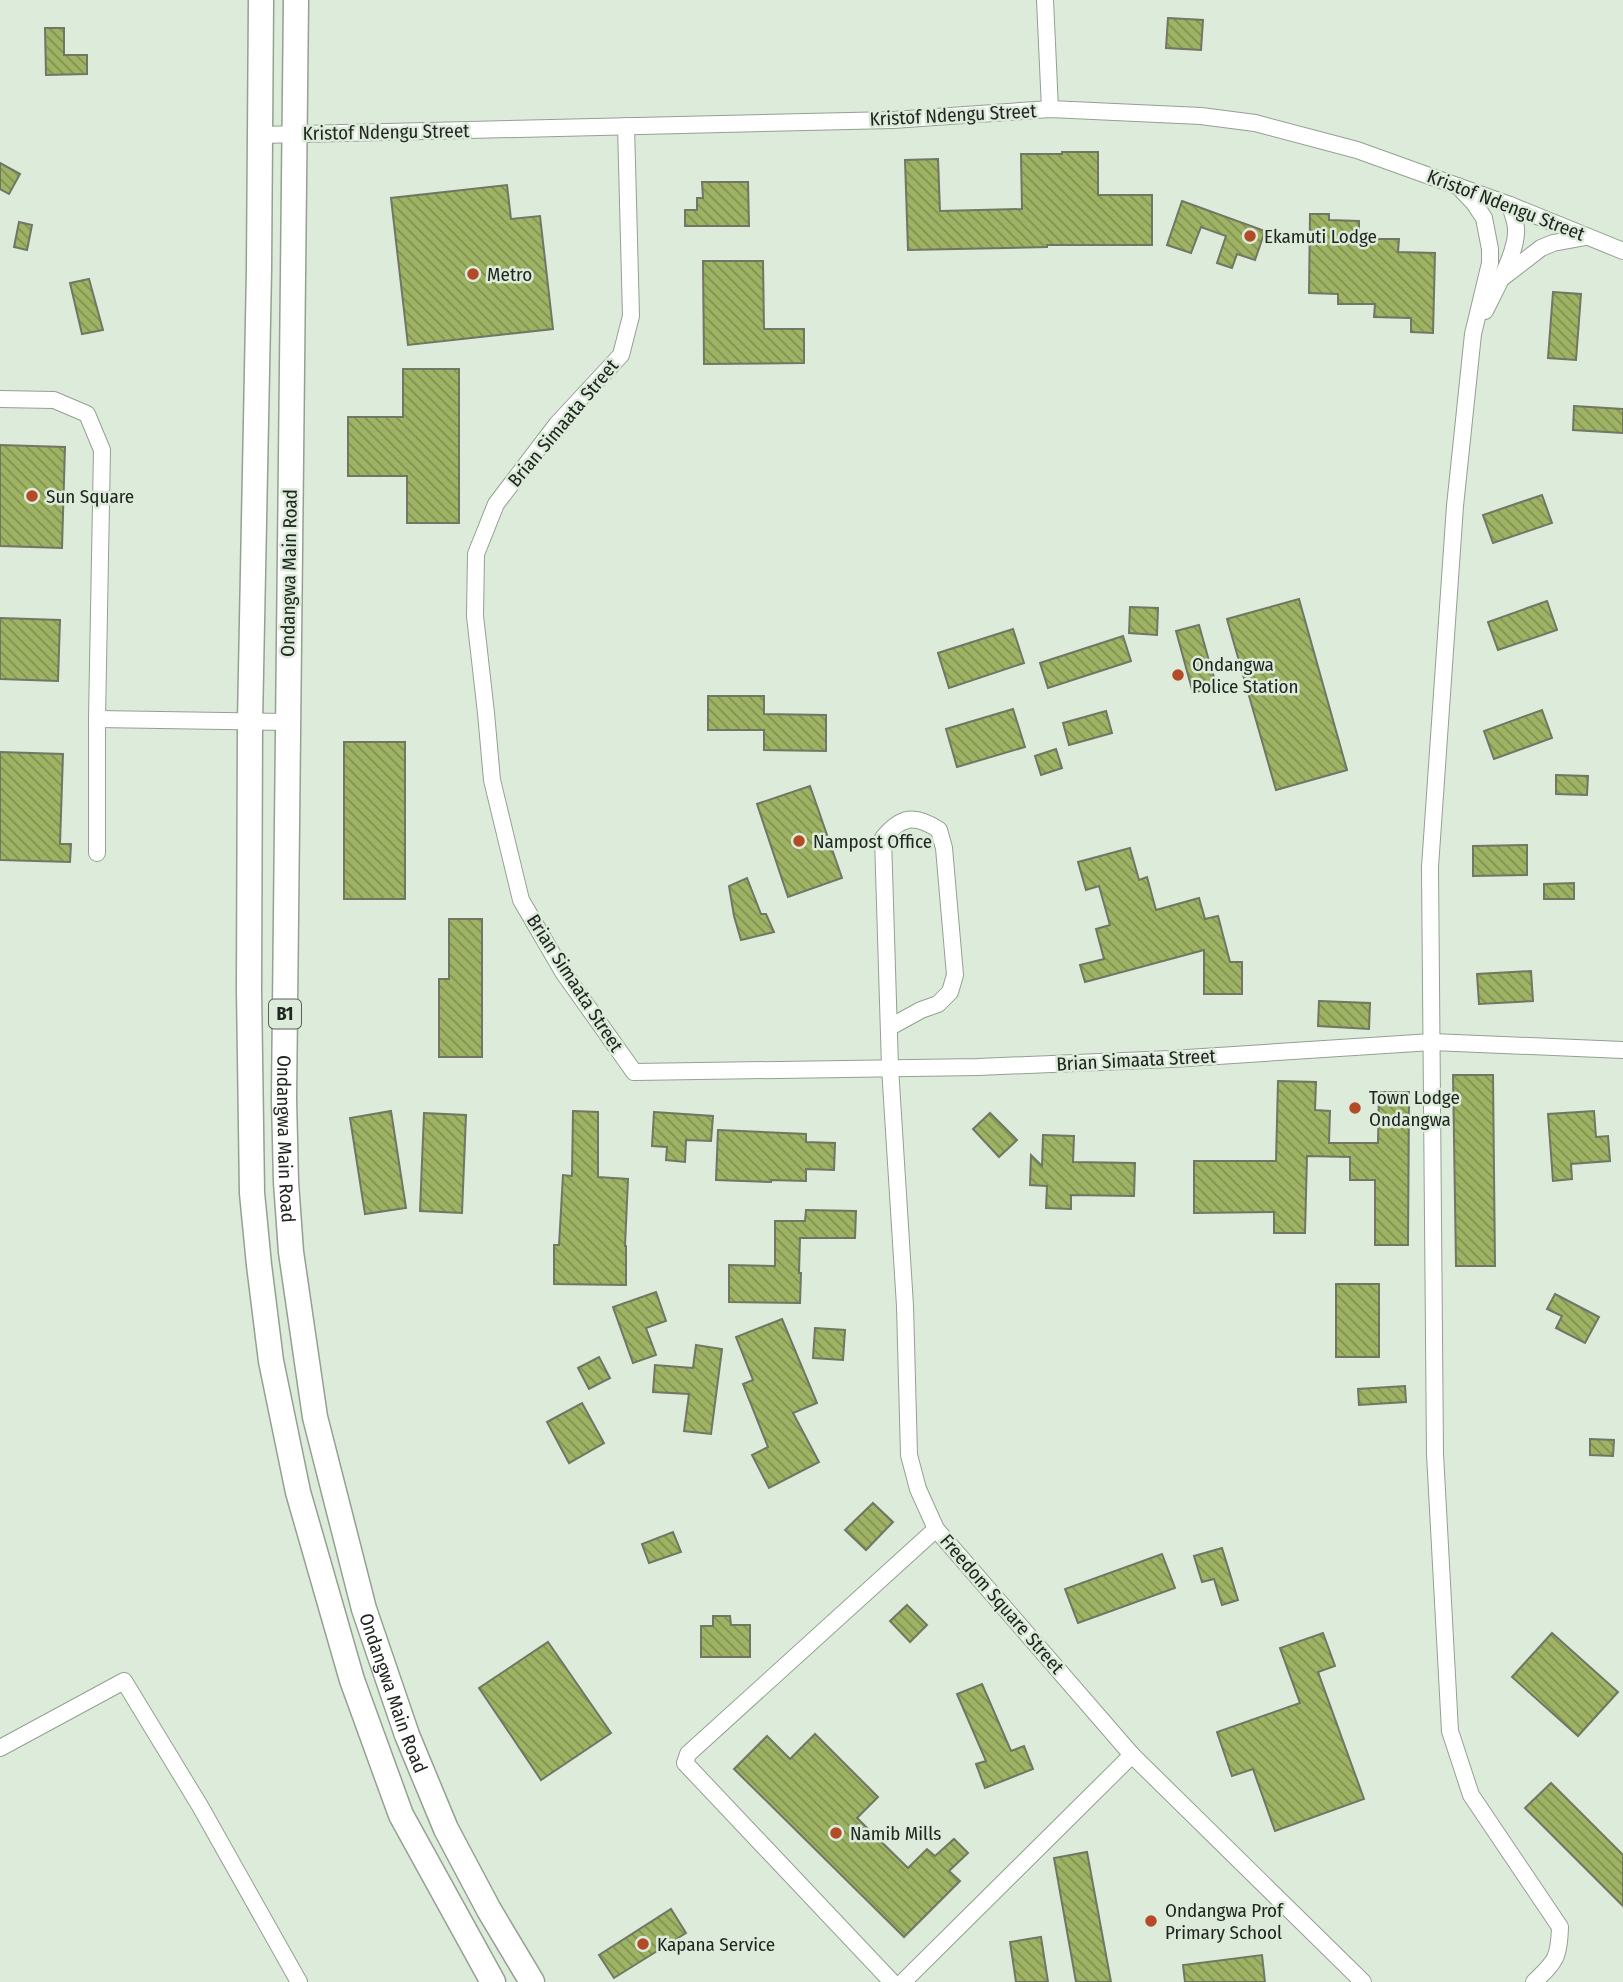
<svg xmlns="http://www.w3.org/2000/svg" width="1623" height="1982" font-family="'Fira Sans Condensed',sans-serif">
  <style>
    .building { fill: url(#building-back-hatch); stroke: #717665; stroke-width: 2 }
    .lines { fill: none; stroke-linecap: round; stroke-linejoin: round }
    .minor-casing { stroke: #93a191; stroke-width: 18 }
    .primary-casing { stroke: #93a191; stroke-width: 27 }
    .minor { stroke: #fff; stroke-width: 16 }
    .primary { stroke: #fff; stroke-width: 24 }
    .poi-dot { fill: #b34b27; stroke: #dcebda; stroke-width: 2.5 }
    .labels { text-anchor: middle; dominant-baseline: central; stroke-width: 5; stroke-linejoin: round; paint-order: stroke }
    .shield { fill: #dcebda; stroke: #596158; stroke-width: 2 }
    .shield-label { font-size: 18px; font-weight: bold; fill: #212620 }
    .street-label { font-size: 19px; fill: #212620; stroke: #dcebda }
    .poi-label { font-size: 19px; fill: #212620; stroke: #dcebda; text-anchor: start }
  </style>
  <defs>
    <pattern id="building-back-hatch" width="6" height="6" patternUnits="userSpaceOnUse" patternTransform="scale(1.75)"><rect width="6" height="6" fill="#9eb363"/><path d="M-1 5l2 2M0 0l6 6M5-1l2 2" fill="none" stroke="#809151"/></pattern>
  </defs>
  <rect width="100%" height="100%" fill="#dcebda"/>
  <g class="building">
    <polygon points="1168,18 1203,20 1201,50 1166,48"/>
    <polygon points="45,28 64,28 64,55 87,55 87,74 46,75"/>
    <polygon points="1062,152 1098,152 1098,195 1152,195 1152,245 1047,245 1047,247 908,250 905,160 938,159 940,211 1022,209 1021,154 1062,154"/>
    <polygon points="0,163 20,174 9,194 0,189"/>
    <polygon points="702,182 748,182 749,226 685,226 685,210 697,210 697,198 703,198"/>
    <polygon points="507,185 511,219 540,216 553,329 408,345 391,198"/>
    <polygon points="1182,201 1265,231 1255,260 1237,254 1232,268 1217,263 1226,236 1201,227 1191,253 1167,245"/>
    <polygon points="1310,214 1329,214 1329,220 1359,221 1359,239 1399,239 1398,252 1435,253 1433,333 1411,332 1411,318 1374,317 1375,304 1338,304 1338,294 1309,293"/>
    <polygon points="19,222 32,225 27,250 14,247"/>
    <polygon points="703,261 763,261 764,329 804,329 804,363 704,364"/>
    <polygon points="89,279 103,330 82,334 70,283"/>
    <polygon points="1553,292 1581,294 1576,360 1548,358"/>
    <polygon points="403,369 459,369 459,523 407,523 407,476 348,476 348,417 403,417"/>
    <polygon points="1574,406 1623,409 1623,433 1573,430"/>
    <polygon points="0,445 65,447 62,548 0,546"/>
    <polygon points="1542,495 1552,523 1493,543 1483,515"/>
    <polygon points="1299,599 1347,770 1276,790 1227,619"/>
    <polygon points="1547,601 1557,630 1498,650 1488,622"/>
    <polygon points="1130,607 1158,608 1157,635 1129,633"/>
    <polygon points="0,618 60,620 58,681 0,679"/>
    <polygon points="1199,625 1211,668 1217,686 1193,693 1176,631"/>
    <polygon points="1013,629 1024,663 949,688 938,653"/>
    <polygon points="1123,636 1131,661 1048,688 1040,663"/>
    <polygon points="708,696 764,696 764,714 826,715 826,751 764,750 764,730 708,730"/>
    <polygon points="1013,709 1025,747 957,767 946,729"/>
    <polygon points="1542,710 1552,738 1494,759 1484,731"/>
    <polygon points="1106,711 1112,733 1069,745 1063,723"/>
    <rect x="344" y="742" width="61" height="157"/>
    <polygon points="1056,749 1062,768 1041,775 1035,756"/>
    <polygon points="0,752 63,754 60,844 71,844 70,862 0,860"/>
    <polygon points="1556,775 1588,776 1587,795 1556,794"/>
    <polygon points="810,786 842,878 788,897 757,804"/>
    <polygon points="1527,845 1527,875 1473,876 1473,846"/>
    <polygon points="1130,848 1139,880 1147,877 1156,910 1199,898 1205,919 1218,916 1230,962 1242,962 1242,994 1204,994 1204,950 1085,982 1080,965 1104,959 1096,929 1110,925 1099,886 1086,890 1078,862"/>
    <polygon points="747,878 761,914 766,914 774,932 741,940 734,916 729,886"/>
    <polygon points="1574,883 1574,899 1544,899 1544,884"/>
    <polygon points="449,919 482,919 482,1057 439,1057 439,979 449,979"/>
    <polygon points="1531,971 1533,1001 1479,1004 1477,974"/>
    <polygon points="1319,1001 1370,1003 1369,1029 1318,1026"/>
    <polygon points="1453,1075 1493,1075 1495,1266 1456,1266"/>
    <polygon points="1278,1081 1316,1082 1315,1110 1330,1111 1329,1143 1378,1143 1379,1092 1409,1092 1408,1245 1375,1245 1375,1180 1350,1180 1350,1157 1307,1156 1305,1233 1274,1233 1274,1212 1194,1213 1194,1161 1276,1161"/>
    <polygon points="391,1111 406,1208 365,1214 350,1118"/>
    <polygon points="573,1111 598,1112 598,1177 628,1179 625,1246 626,1246 626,1285 554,1284 554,1245 559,1245 563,1175 572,1176"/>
    <polygon points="1594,1111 1596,1137 1608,1136 1610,1161 1571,1164 1572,1179 1553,1181 1548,1114"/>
    <polygon points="654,1112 713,1116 711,1141 686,1140 685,1162 666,1160 667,1147 652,1146"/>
    <polygon points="424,1113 466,1115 462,1213 420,1211"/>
    <polygon points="990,1113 1017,1140 999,1157 973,1129"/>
    <polygon points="718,1130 806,1134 806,1142 835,1143 834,1170 806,1169 806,1181 771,1180 771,1182 716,1180"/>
    <polygon points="1043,1135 1074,1136 1073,1162 1135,1163 1134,1196 1071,1195 1071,1209 1046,1208 1047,1186 1030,1185 1031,1155 1042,1166"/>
    <polygon points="806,1210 856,1211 855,1238 800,1238 799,1273 801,1273 800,1303 729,1302 729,1265 775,1266 775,1221 805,1221"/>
    <rect x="1336" y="1284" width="43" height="73"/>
    <polygon points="656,1292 666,1321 646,1328 656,1355 633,1363 613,1307"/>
    <polygon points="1555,1294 1599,1317 1585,1343 1556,1328 1562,1316 1547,1309"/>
    <polygon points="782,1319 817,1403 793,1413 819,1462 769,1488 752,1455 768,1447 743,1384 753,1380 736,1337"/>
    <polygon points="815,1328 845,1330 843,1360 813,1358"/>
    <polygon points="696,1345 722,1349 711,1434 684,1431 689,1394 653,1392 655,1365 693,1368"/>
    <polygon points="599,1357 610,1378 589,1389 578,1368"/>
    <polygon points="1405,1386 1406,1402 1359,1405 1358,1389"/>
    <polygon points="582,1403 604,1443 569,1463 547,1422"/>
    <polygon points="1590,1439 1614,1440 1613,1456 1590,1455"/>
    <polygon points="873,1503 893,1522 866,1550 845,1530"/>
    <polygon points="673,1532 681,1552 649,1563 642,1544"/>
    <polygon points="1222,1548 1238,1600 1222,1605 1214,1579 1202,1582 1194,1556"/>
    <polygon points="1162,1554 1175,1588 1078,1623 1065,1589"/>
    <polygon points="907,1605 927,1625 910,1642 890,1621"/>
    <polygon points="713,1616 730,1616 731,1625 750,1625 750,1657 701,1657 701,1626 713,1626"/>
    <polygon points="1323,1633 1335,1666 1318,1672 1364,1799 1275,1831 1253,1769 1232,1776 1217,1732 1300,1703 1280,1648"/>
    <polygon points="1552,1633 1618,1692 1578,1736 1512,1677"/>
    <polygon points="548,1642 611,1733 541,1780 479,1688"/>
    <polygon points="982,1684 1011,1751 1024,1746 1033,1769 985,1788 976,1764 986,1761 957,1694"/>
    <polygon points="815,1734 878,1797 857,1818 908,1868 927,1849 935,1856 954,1839 968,1853 949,1871 960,1881 904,1937 734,1769 767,1736 790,1759"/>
    <polygon points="1551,1783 1623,1855 1623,1906 1525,1808"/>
    <polygon points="1087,1852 1111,1982 1076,1982 1054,1858"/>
    <polygon points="671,1909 686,1933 614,1978 599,1955"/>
    <polygon points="1041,1937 1048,1982 1016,1982 1010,1942"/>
    <polygon points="1262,1955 1265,1982 1185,1982 1183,1965"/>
  </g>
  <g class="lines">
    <defs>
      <g id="minor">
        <polyline points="1045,0 1050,109"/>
        <polyline points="626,126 631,316 621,355 557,424 496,504 476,554 475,616 486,713 492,780 521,900 563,972 634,1072 978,1067 1172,1059 1432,1042 1623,1050"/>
        <polyline points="260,135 893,120 1050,109 1201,116 1255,123 1357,150 1510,205 1623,251"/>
        <path d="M1458,186L1474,203L1484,218L1490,249V263L1473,334L1455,506L1430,867L1435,1454L1450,1731L1471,1795L1560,1927C1559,1958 1556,1961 1534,1982"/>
        <polyline points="1502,278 1541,248 1553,243 1586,237"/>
        <path d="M1485,311C1495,290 1516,254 1516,232C1517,223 1512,214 1510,205"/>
        <polyline points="0,399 54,400 87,414 102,450 97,719 97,853"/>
        <polyline points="97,719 287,722"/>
        <path d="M890,1027L921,1010L938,1004L950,992L955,975L944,848L939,830C915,814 901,816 883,838L890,1067L905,1306L909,1455L918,1489L936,1529L1132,1755L1363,1982"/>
        <polyline points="0,1748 124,1681 200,1806 299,1982"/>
        <polyline points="892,1982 685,1763 688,1754 936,1529"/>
        <polyline points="903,1982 1132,1755"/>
      </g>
      <g id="primary">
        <polyline points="261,0 259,270 250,722 249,990 252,1193 259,1265 271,1361 298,1492 352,1680 401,1815 493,1982"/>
        <path id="s1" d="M296,0L284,1099L286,1182L291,1252L315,1417L364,1609L407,1735L446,1829L489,1910L532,1982"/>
      </g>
    </defs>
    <use href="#minor" class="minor-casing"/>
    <use href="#primary" class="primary-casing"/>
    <use href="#minor" class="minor"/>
    <use href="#primary" class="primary"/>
  </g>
  <g class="poi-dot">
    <circle cx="1250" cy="236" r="7"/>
    <circle cx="473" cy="274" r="7"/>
    <circle cx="32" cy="496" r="7"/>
    <circle cx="1178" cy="675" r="7"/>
    <circle cx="799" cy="841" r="7"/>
    <circle cx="1355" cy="1108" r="7"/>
    <circle cx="836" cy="1833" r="7"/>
    <circle cx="1151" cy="1921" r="7"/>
    <circle cx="643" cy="1944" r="7"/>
  </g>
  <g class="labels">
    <rect class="shield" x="269" y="999.5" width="32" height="29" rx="5"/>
    <g class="shield-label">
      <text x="285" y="1014">B1</text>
    </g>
    <g class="street-label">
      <text transform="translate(953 115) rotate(-3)">Kristof Ndengu Street</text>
      <text transform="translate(386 132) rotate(-1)">Kristof Ndengu Street</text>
      <text transform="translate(1506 205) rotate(21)">Kristof Ndengu Street</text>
      <text transform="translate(563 423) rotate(-50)">Brian Simaata Street</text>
      <text transform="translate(289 573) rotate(-89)">Ondangwa Main Road</text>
      <text transform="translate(575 983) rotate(57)">Brian Simaata Street</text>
      <text transform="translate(1136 1060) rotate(-3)">Brian Simaata Street</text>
      <text stroke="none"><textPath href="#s1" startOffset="1139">Ondangwa Main Road</textPath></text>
      <text transform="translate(1002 1604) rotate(49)">Freedom Square Street</text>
      <text stroke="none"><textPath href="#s1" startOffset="1706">Ondangwa Main Road</textPath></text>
    </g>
    <g class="poi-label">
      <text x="1264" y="236">Ekamuti Lodge</text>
      <text x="487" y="274">Metro</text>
      <text x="46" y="496">Sun Square</text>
      <text x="1192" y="664">Ondangwa<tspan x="1192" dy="22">Police Station</tspan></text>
      <text x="813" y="841">Nampost Office</text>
      <text x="1369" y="1097">Town Lodge<tspan x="1369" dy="22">Ondangwa</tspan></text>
      <text x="850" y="1833">Namib Mills</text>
      <text x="1165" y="1910">Ondangwa Prof<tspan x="1165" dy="22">Primary School</tspan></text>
      <text x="657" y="1944">Kapana Service</text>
    </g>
  </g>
</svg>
